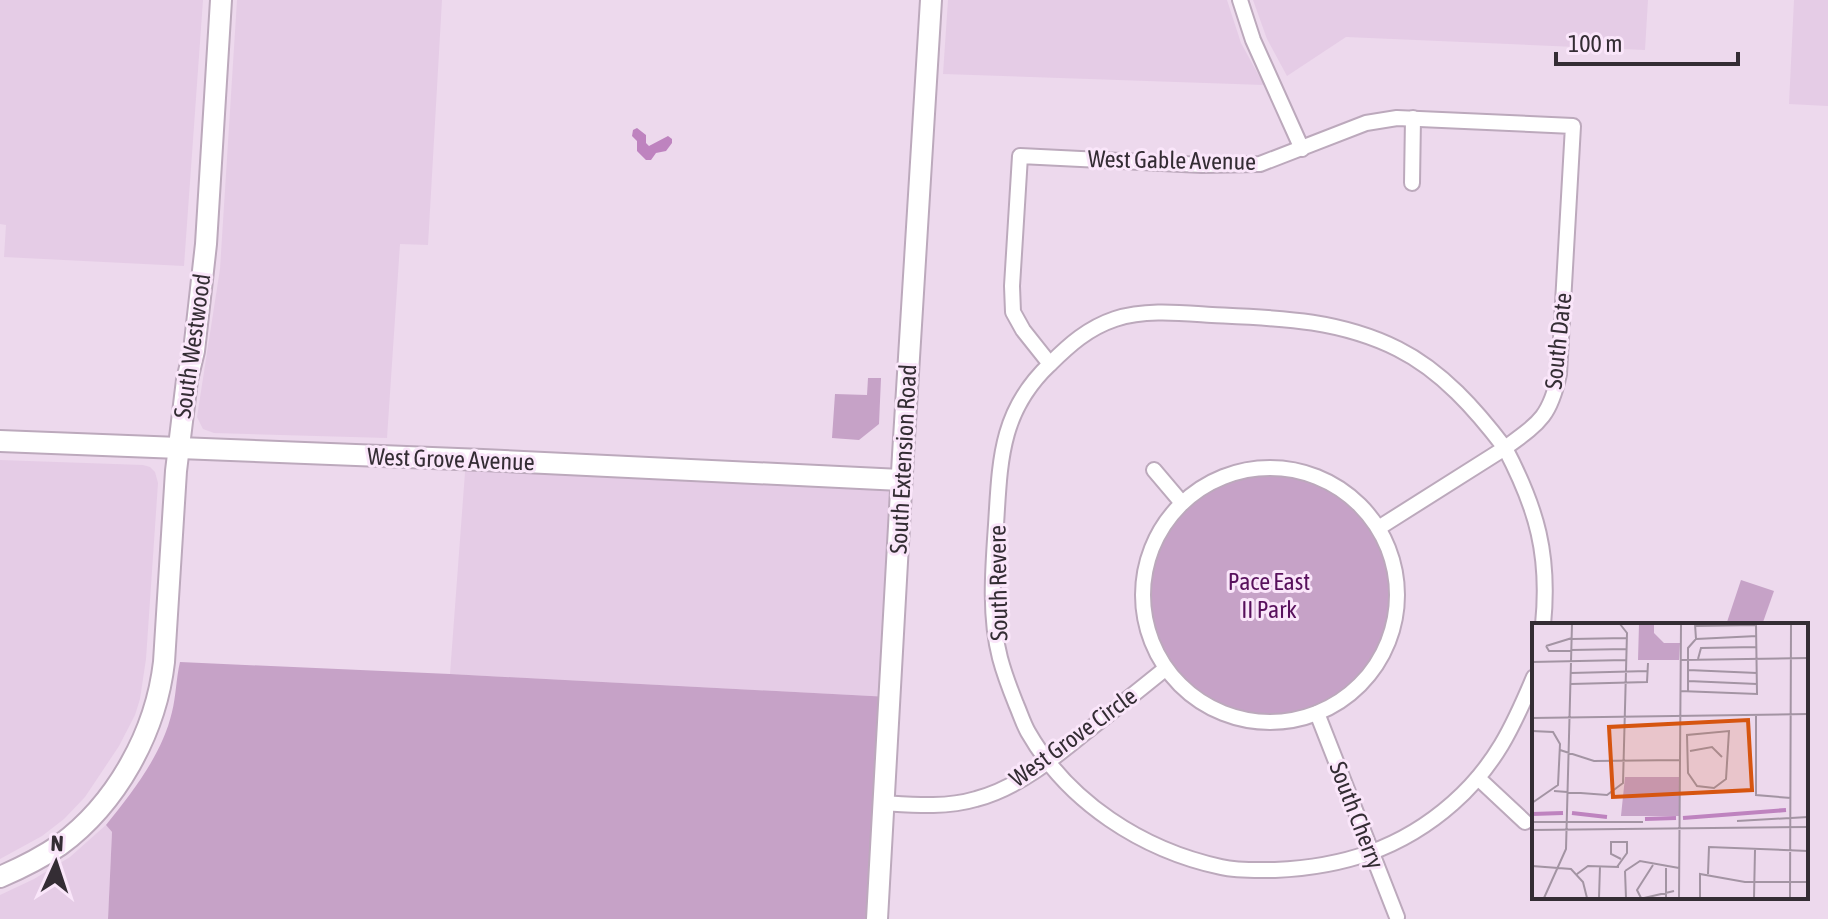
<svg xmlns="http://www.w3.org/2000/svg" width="1828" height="919" font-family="'Asap Condensed',sans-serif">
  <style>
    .built { fill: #e5cce6 }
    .green { fill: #c6a2c7 }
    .water { fill: #be83bf }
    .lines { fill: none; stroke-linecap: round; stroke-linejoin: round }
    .street-casing { stroke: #bca9bc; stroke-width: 18 }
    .secondary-casing { stroke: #bca9bc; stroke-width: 24 }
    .street { stroke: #fff; stroke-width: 14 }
    .secondary { stroke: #fff; stroke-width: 20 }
    .labels { text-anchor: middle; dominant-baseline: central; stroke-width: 6; stroke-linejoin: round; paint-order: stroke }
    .street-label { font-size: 24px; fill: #342d34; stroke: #fae6fa }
    .park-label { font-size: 24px; fill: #58105c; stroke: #fae6fa }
    .inset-river { fill: none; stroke: #be83bf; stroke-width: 4 }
    .inset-road { fill: none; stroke: #a394a3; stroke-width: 2 }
    .view { fill: #d65510; fill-opacity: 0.15; stroke: #d65510; stroke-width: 4 }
    .inset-edge { fill: none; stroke: #342d34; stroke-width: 4 }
  </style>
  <rect width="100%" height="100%" fill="#edd9ed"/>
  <g class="built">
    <polygon points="0,0 203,0 184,266 4,257 6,225 0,224"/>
    <polygon points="237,0 442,0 428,245 400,244 387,438 214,433 203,429 197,417 220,269"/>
    <polygon points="948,0 1227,0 1241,43 1264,85 943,74"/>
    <polygon points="1253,0 1648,0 1645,50 1346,37 1287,76 1267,39"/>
    <polygon points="1794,0 1828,0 1828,106 1789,104"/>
    <polygon points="466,459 901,480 890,697 450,674"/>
    <polygon points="0,460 143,465 150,467 155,472 158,483 146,659 140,699 135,715 119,746 85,797 64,819 42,836 0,859"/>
    <polygon points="106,825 112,832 108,919 0,919 0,895 34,879 70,857"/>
  </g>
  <g class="green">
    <polygon points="868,378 881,378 879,424 859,440 832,438 835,394 867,395"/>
    <circle cx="1270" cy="595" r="121"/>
    <polygon points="1741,580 1774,591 1762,625 1726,625"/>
    <path d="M180,662L450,674L890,697L877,919H108L112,832L106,825C133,791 162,755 172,712C176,696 176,679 180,662Z"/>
  </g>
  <polygon class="water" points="637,128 646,135 646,143 649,146 668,136 672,139 672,143 666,151 656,153 651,160 646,160 637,151 637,141 632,136 633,130"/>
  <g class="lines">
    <defs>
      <g id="street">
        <polyline points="1240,0 1253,40 1302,149"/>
        <polyline points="1412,183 1413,118"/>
        <path d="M1050,364C1069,345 1088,328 1115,319C1146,309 1181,313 1212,315C1277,318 1338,319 1398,349C1442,371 1476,410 1505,448L1380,527"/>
        <circle cx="1270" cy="595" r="127"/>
        <polyline points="1154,470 1182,503"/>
        <path d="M1534,677C1513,727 1495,766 1453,803C1401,849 1343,867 1275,870C1257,870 1238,871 1221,867C1142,850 1068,802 1028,732C1023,723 1020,713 1016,704C1010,689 1004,673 1000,658C989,616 993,568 996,525C1000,461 1000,411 1050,364L1023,330L1013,312L1012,286L1020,156L1202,165L1260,164L1366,123L1397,118L1573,126L1559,374C1550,417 1539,423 1505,448C1537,509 1550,555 1543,625"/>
        <polyline points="1317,713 1397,917"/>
        <polyline points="1478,778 1525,822"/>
        <path d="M883,803C914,805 946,808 976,799C1018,788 1054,758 1087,731C1113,711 1139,690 1165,669"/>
      </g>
      <g id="secondary">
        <polyline points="0,441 483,460 901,480"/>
        <path d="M0,877C21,868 41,858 60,845C117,803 156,732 164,662L176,471L187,380L194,351L206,244L221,0"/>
        <polyline points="877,919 903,455 931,0"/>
      </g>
    </defs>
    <use href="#street" class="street-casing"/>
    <use href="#secondary" class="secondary-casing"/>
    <use href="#street" class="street"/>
    <use href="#secondary" class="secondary"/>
  </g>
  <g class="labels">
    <g class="street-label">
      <text transform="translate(1172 160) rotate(1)">West Gable Avenue</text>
      <text transform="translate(1558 341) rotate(-84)">South Date</text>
      <text transform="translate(192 346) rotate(-82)">South Westwood</text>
      <text transform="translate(451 459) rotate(2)">West Grove Avenue</text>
      <text transform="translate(903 459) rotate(-87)">South Extension Road</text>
      <text transform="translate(998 583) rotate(-91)">South Revere</text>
      <text transform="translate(1073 737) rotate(-36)">West Grove Circle</text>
      <text transform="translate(1357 815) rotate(69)">South Cherry</text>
    </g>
    <g class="park-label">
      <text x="1269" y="581">Pace East<tspan x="1269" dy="28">II Park</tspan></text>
    </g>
  </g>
  <g transform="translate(1532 623)">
    <rect width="276" height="276" fill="#edd9ed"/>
    <path d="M107,1H122V10L132,20H148L147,37H106ZM93,154H148L147,193H89Z" fill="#c6a2c7"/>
    <path class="inset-river" d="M40,190L75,194M0,191L31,190M151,195L254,187M113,196L144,195"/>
    <path class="inset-road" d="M163,3L224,2M40,16L95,15M164,16L225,13M14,23L40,15M14,23L17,28H39M39,27L95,26M166,36L169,25L225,24M149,37L276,35M0,39L94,37M156,47L225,50M39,50L116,48M156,58L225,61M39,61L115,59L116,40M148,68L225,71L224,1M156,68V25L164,16L163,1M224,92V172L259,175M0,95L276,91M0,108L21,109L28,121L26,162L0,180M197,108L194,156L182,165L165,163L156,150L155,112ZM28,127L62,138L148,137M158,128L180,124L190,134M22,168L75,172L91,160L95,10L88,1M205,198L276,194M0,199H111M0,207L276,204M0,243L39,246L51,259L55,275M85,244L95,230V219H79V231L89,236M93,248L108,238L147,245M93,248L94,275M45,251L56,243L87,244M176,251L177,224L276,228M12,275L34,226L40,1M67,275L68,243M109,275L105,267L121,242M112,275L142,268M134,275V245M147,275L149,1M168,275V251L213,259H276M222,275L223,227M258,275L259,1"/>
    <path class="view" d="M216,97L220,167L81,174L77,104Z"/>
    <rect width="276" height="276" class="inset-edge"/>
  </g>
  <g transform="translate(56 863) rotate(3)" stroke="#fae6fa" stroke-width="6" paint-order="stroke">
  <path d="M0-6L14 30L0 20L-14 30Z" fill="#342d34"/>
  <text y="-12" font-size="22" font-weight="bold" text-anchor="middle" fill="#342d34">N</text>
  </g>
  <path d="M1556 52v12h182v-12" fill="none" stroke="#342d34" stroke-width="4"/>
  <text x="1568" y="52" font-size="24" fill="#342d34" stroke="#fae6fa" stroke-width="6" paint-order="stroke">100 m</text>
</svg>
